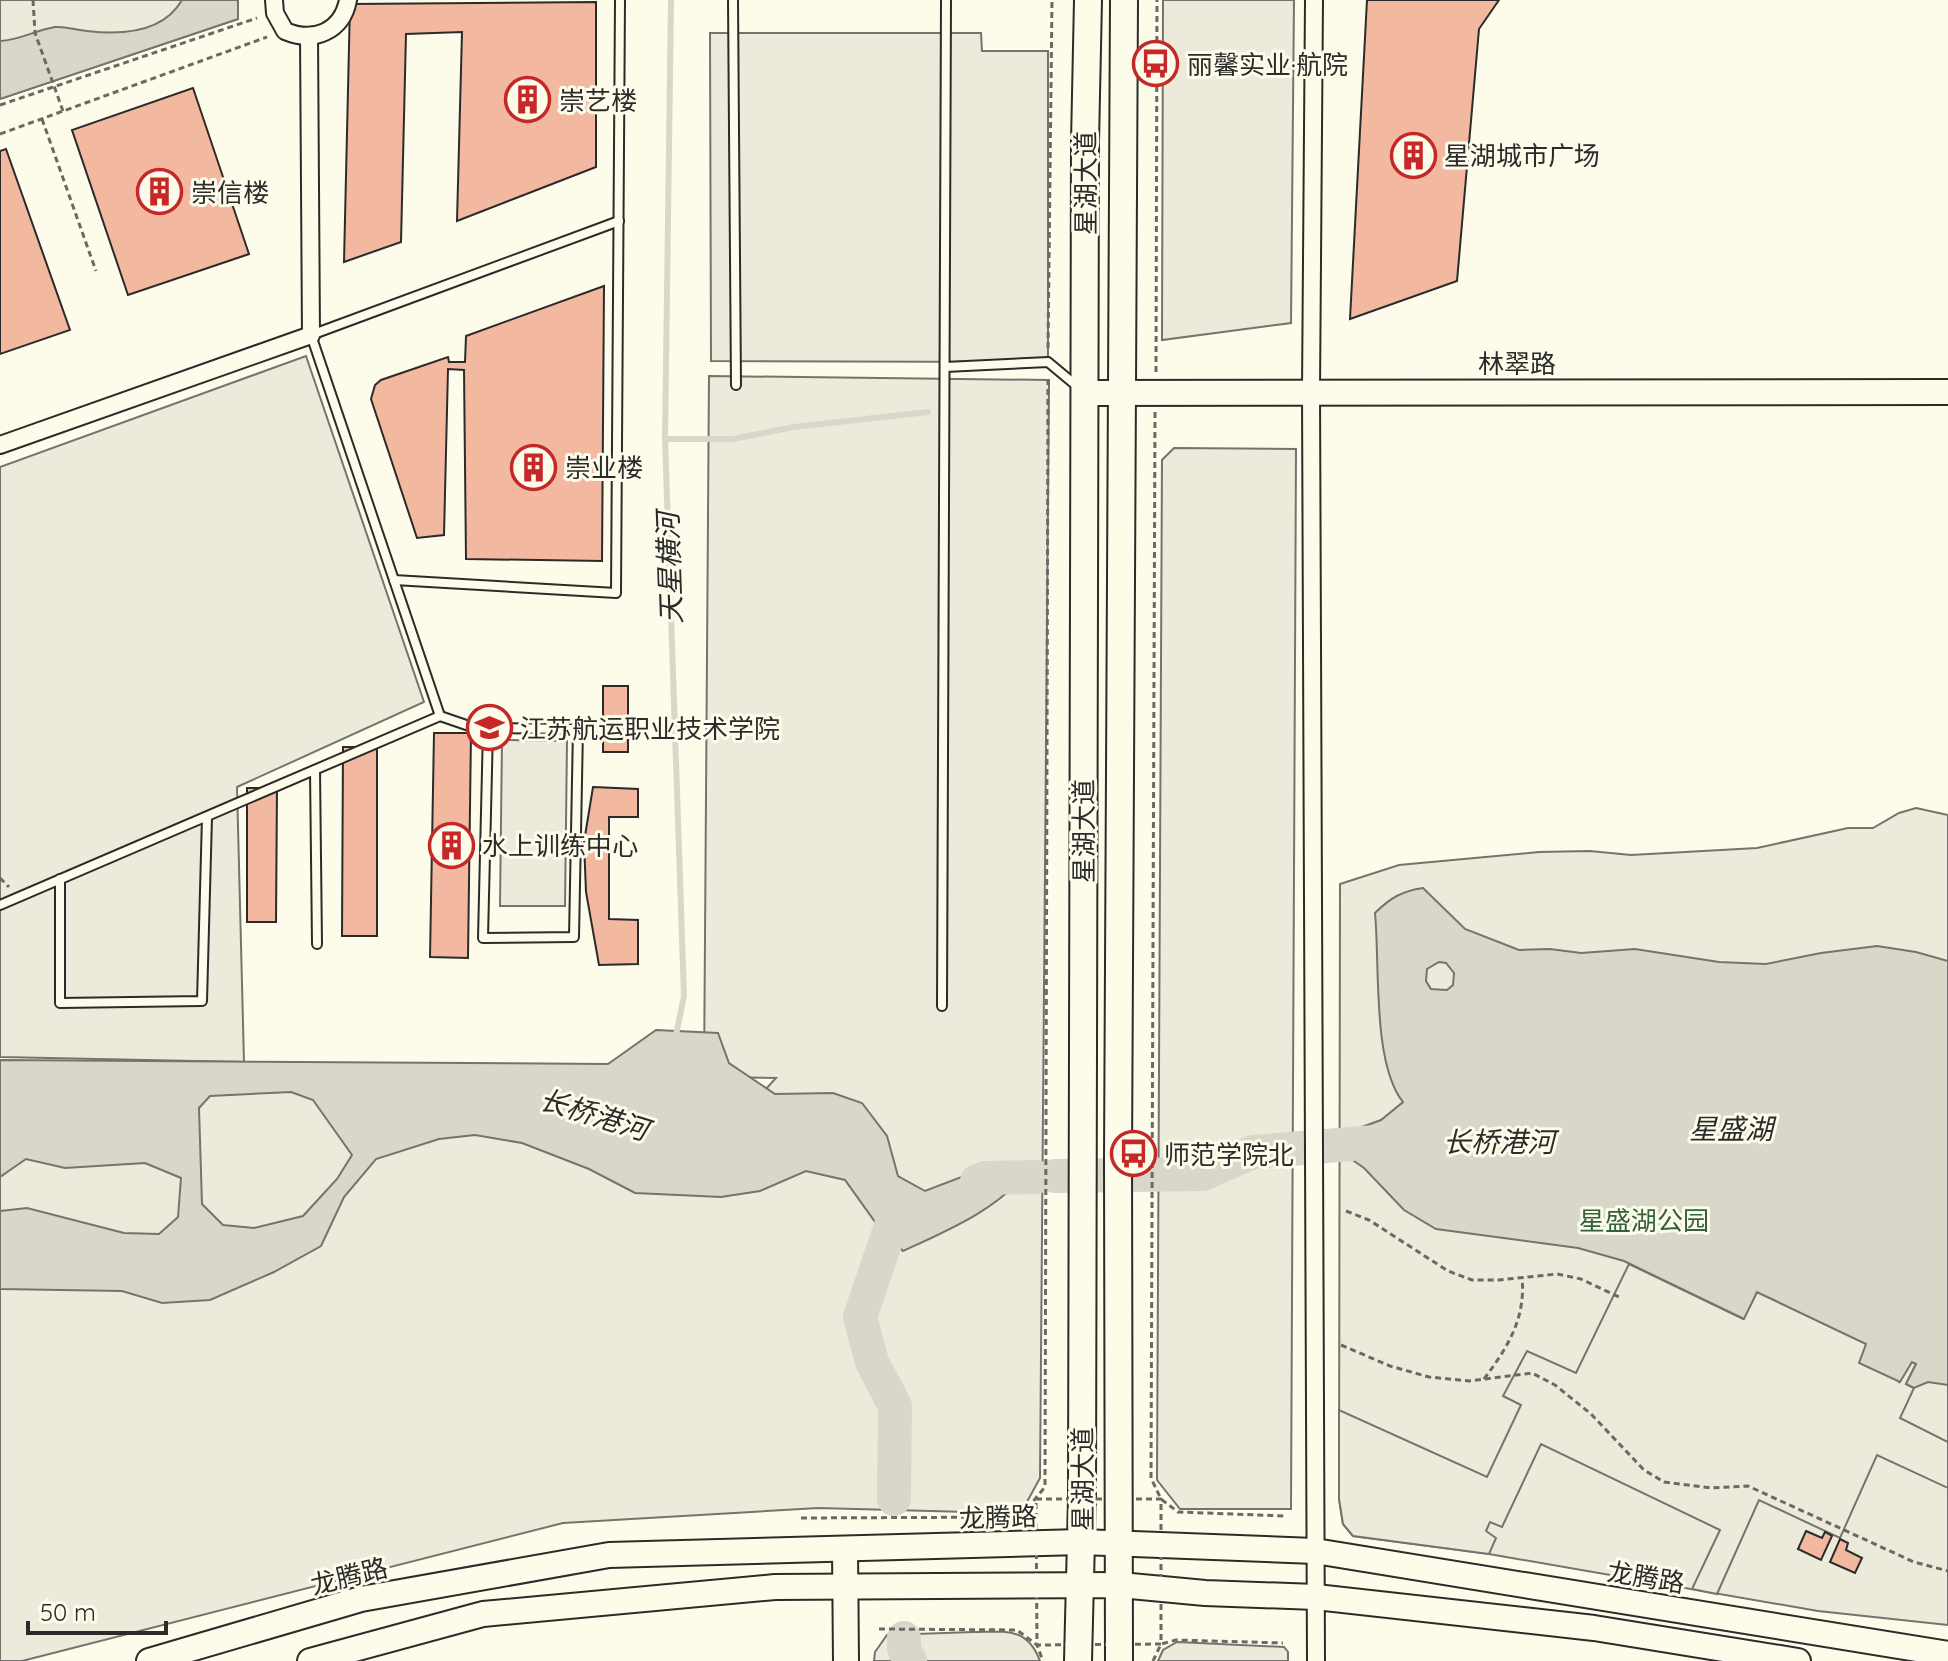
<svg xmlns="http://www.w3.org/2000/svg" width="1948" height="1661" font-family="Quicksand,'Noto Sans SC',sans-serif">
  <style>
    .green { fill: #ecebdb; stroke: #74746e; stroke-width: 2 }
    .parking { fill: #eceadb; stroke: #74746e; stroke-width: 2 }
    .water { fill: #d8d7c9; stroke: #74746e; stroke-width: 2; fill-rule: evenodd }
    .lines { fill: none; stroke-linecap: round; stroke-linejoin: round }
    .stream { stroke: #d8d7c9; stroke-width: 6 }
    .river { stroke: #d8d7c9; stroke-width: 34 }
    .building { fill: #f2b8a0; stroke: #2b2b2b; stroke-width: 2 }
    .lane-casing { stroke: #2b2b2b; stroke-width: 12 }
    .street-casing { stroke: #2b2b2b; stroke-width: 20 }
    .secondary-casing { stroke: #2b2b2b; stroke-width: 28 }
    .primary-casing { stroke: #2b2b2b; stroke-width: 30 }
    .path { stroke: #6a6964; stroke-width: 3; stroke-dasharray: 6 4; stroke-linecap: butt }
    .lane { stroke: #fdfbea; stroke-width: 8 }
    .street { stroke: #fdfbea; stroke-width: 16 }
    .secondary { stroke: #fdfbea; stroke-width: 24 }
    .primary { stroke: #fdfbea; stroke-width: 26 }
    .labels { text-anchor: middle; dominant-baseline: central; stroke-width: 6; stroke-linejoin: round; paint-order: stroke }
    .poi-label { font-size: 26px; fill: #2b2b2b; stroke: #fdfbea; text-anchor: start }
    .street-label { font-size: 26px; fill: #2b2b2b; stroke: #fdfbea }
    .park-label { font-size: 26px; fill: #34623c; stroke: #fdfbea }
    .water-label { font-size: 28px; font-style: italic; fill: #2b2b2b; stroke: #fdfbea }
  </style>
  <rect width="100%" height="100%" fill="#fdfbea"/>
  <g class="green">
    <polygon points="0,0 238,0 238,19 0,99"/>
    <polygon points="1163,0 1294,0 1291,323 1162,340"/>
    <polygon points="710,33 981,33 982,51 1048,51 1048,362 711,361"/>
    <polygon points="306,356 424,702 237,787 244,1062 0,1057 0,467"/>
    <polygon points="709,376 1049,380 1040,1478 1022,1511 968,1512 818,1508 563,1523 22,1661 0,1661 0,1078 242,1084 722,1137 776,1078 704,1077"/>
    <polygon points="1174,448 1296,449 1291,1509 1180,1509 1157,1480 1162,460"/>
    <polygon points="502,740 567,741 565,906 500,906"/>
    <polygon points="1916,808 1948,815 1948,1625 1818,1611 1489,1554 1353,1536 1343,1524 1339,1499 1340,884 1399,865 1539,852 1590,851 1631,855 1757,848 1848,828 1873,828 1899,813"/>
    <path d="M973,1632C1005,1632 1027,1626 1040,1661H874L875,1652L887,1635Z"/>
    <polygon points="1177,1642 1284,1647 1288,1652 1288,1661 1158,1661 1163,1650"/>
  </g>
  <polygon class="parking" points="1629,1264 1743,1319 1757,1292 1867,1344 1899,1382 1911,1361 1916,1364 1906,1384 1914,1388 1900,1418 1948,1442 1948,1488 1877,1455 1840,1538 1759,1500 1717,1594 1692,1589 1720,1530 1541,1444 1502,1527 1490,1522 1486,1531 1496,1538 1489,1554 1353,1536 1343,1524 1339,1499 1339,1410 1487,1477 1521,1405 1503,1396 1527,1351 1576,1373"/>
  <g class="water">
    <path d="M182,0H238V19L0,99V41C20,40 36,30 55,27C65,26 76,30 87,31C121,35 163,33 182,0Z"/>
    <path d="M1423,888L1465,929L1519,950L1550,949L1581,953L1635,949L1719,962L1766,964L1821,953L1877,946L1916,952L1948,961V1385L1928,1382L1914,1388L1906,1384L1916,1364L1912,1362L1900,1382L1859,1363L1866,1344L1757,1292L1744,1319L1624,1261L1578,1248L1436,1229L1404,1210L1364,1168L1344,1154L1343,1134L1381,1120L1403,1102C1372,1063 1380,964 1375,913C1390,898 1402,891 1423,888ZM1439,962L1446,963L1454,973L1453,985L1447,990L1431,989L1426,981L1427,969Z"/>
    <path d="M656,1030L718,1033L729,1063L775,1094L833,1093L862,1103L887,1136L898,1176L925,1191L985,1168H1031C999,1209 949,1230 903,1251L878,1226L845,1180L806,1171L760,1191L721,1197L635,1193L589,1169L522,1143L475,1135L439,1139L376,1159L344,1197L321,1246L274,1272L210,1300L162,1303L122,1291L0,1289V1211L27,1208L124,1233L159,1234L178,1217L181,1178L145,1163L65,1168L26,1159L0,1177V1060L608,1064ZM291,1092L313,1100L352,1155L337,1179L303,1216L254,1228L223,1225L202,1204L199,1108L210,1096Z"/>
  </g>
  <g class="lines">
    <g class="stream">
      <polyline points="671,0 665,439 684,996 676,1035"/>
      <polyline points="665,439 733,439 794,427 928,412"/>
    </g>
    <g class="river">
      <polyline points="1055,1176 1203,1174 1253,1152 1388,1141"/>
      <polyline points="977,1181 985,1178 1036,1177"/>
      <polyline points="894,1499 895,1406 872,1362 860,1317 896,1211"/>
      <polyline points="904,1638 904,1649 910,1661"/>
    </g>
  </g>
  <g class="building">
    <polygon points="1367,0 1499,0 1479,29 1457,281 1350,319"/>
    <polygon points="596,2 596,167 457,221 462,32 406,34 401,242 344,262 350,4"/>
    <polygon points="193,88 249,254 128,295 72,130"/>
    <polygon points="6,149 70,330 0,354 0,151"/>
    <polygon points="604,286 602,561 466,559 464,370 448,369 444,535 417,538 371,399 375,385 381,380 448,357 449,362 465,362 466,336"/>
    <rect x="603" y="686" width="25" height="66"/>
    <polygon points="434,733 471,733 468,958 430,957"/>
    <polygon points="343,747 377,747 377,936 342,936"/>
    <polygon points="593,787 638,789 638,817 609,817 609,919 638,920 638,964 599,965 586,892 584,842"/>
    <polygon points="247,788 277,788 276,922 247,922"/>
    <polygon points="1806,1531 1822,1538 1825,1532 1832,1536 1821,1560 1798,1549"/>
    <polygon points="1840,1539 1848,1543 1846,1550 1862,1558 1855,1573 1830,1562"/>
  </g>
  <g class="lines">
    <defs>
      <g id="lane">
        <polyline points="733,0 736,385"/>
        <polyline points="945,367 1048,362 1078,387"/>
        <polyline points="394,580 616,593 620,0"/>
        <polyline points="440,716 475,728 488,728 578,729 574,937 483,938 488,728"/>
        <polyline points="315,770 317,944"/>
        <polyline points="60,879 60,1003 202,1001 207,817"/>
        <polyline points="0,905 440,716 311,335 619,221"/>
        <polyline points="942,1006 946,0"/>
      </g>
      <g id="street">
        <path d="M274,0L275,13L285,31C313,43 342,32 348,0"/>
        <polyline points="1314,0 1311,391 1316,1661"/>
        <polyline points="0,445 311,335 309,36"/>
      </g>
      <g id="secondary">
        <polyline points="1085,393 1948,392"/>
        <polyline points="845,1549 846,1661"/>
        <polyline points="149,1661 361,1599 609,1555 1081,1542 1315,1551 1948,1654"/>
        <polyline points="310,1661 483,1614 775,1587 1120,1585 1205,1593 1316,1597 1594,1628 1798,1661"/>
      </g>
      <g id="primary">
        <polyline points="1078,1661 1082,1499 1085,142 1088,0"/>
        <polyline points="1119,1661 1118,1158 1124,0"/>
      </g>
    </defs>
    <use href="#lane" class="lane-casing"/>
    <use href="#street" class="street-casing"/>
    <use href="#secondary" class="secondary-casing"/>
    <use href="#primary" class="primary-casing"/>
    <g class="path">
      <polyline points="33,0 35,33 63,111"/>
      <polyline points="0,105 257,18"/>
      <polyline points="42,119 96,271"/>
      <polyline points="0,134 267,37"/>
      <polyline points="1048,348 1052,0"/>
      <polyline points="1156,372 1157,0"/>
      <polyline points="1155,412 1151,1478 1161,1499 1178,1512 1286,1516"/>
      <polyline points="0,878 9,887"/>
      <polyline points="1346,1211 1369,1220 1448,1271 1472,1280 1499,1280 1557,1274 1581,1279 1621,1298"/>
      <polyline points="1341,1345 1390,1366 1429,1377 1469,1381 1532,1373 1555,1385 1591,1414 1644,1470 1664,1482 1711,1488 1748,1486 1914,1562 1948,1571"/>
      <path d="M1484,1379C1508,1347 1526,1318 1522,1277"/>
      <polygon points="1036,1499 1161,1499 1161,1644 1037,1645"/>
      <polyline points="801,1518 1020,1517 1045,1487 1048,380"/>
      <polyline points="879,1629 1017,1630 1037,1645 1043,1661"/>
      <polyline points="1153,1661 1161,1644 1176,1640 1283,1643"/>
    </g>
    <use href="#lane" class="lane"/>
    <use href="#street" class="street"/>
    <use href="#secondary" class="secondary"/>
    <use href="#primary" class="primary"/>
  </g>
  <defs>
    <symbol id="bus-ring" viewBox="-11 -11 22 22"><circle r="9.5" fill="#fdfbea" stroke="#c62828" stroke-width="1.5"/><path d="M-5-6H5V4H4V6H2V4H-2V6H-4V4H-5ZM-3.5-4V0h7V-4ZM-3.5 1.2v1.5H-2V1.2ZM2 1.2v1.5H3.5V1.2Z" fill="#c62828"/></symbol>
    <symbol id="building-ring" viewBox="-11 -11 22 22"><circle r="9.5" fill="#fdfbea" stroke="#c62828" stroke-width="1.5"/><path d="M-4-6H4V6H1V3H-1V6H-4ZM-2.5-4.3h1.7v1.8h-1.7ZM.8-4.3h1.7v1.8H.8ZM-2.5-1h1.7V.8h-1.7ZM.8-1h1.7V.8H.8Z" fill="#c62828"/></symbol>
    <symbol id="university-ring" viewBox="-11 -11 22 22"><circle r="9.5" fill="#fdfbea" stroke="#c62828" stroke-width="1.5"/><path d="M0-5L7-2L0 1L-7-2ZM-4 1L0 2.5L4 1V4Q0 6-4 4Z" fill="#c62828"/></symbol>
  </defs>
  <g fill-rule="evenodd">
    <use href="#bus-ring" x="1130" y="38" width="51" height="51"/>
    <use href="#building-ring" x="502" y="74" width="51" height="51"/>
    <use href="#building-ring" x="1388" y="130" width="51" height="51"/>
    <use href="#building-ring" x="134" y="166" width="51" height="51"/>
    <use href="#building-ring" x="508" y="442" width="51" height="51"/>
    <use href="#university-ring" x="464" y="702" width="51" height="51"/>
    <use href="#building-ring" x="426" y="820" width="51" height="51"/>
    <use href="#bus-ring" x="1108" y="1128" width="51" height="51"/>
  </g>
  <g class="labels">
    <g class="poi-label">
      <text x="1187" y="64">丽馨实业·航院</text>
      <text x="559" y="100">崇艺楼</text>
      <text x="1444" y="155">星湖城市广场</text>
      <text x="191" y="192">崇信楼</text>
      <text x="565" y="467">崇业楼</text>
      <text x="520" y="728">江苏航运职业技术学院</text>
      <text x="482" y="845">水上训练中心</text>
      <text x="1164" y="1154">师范学院北</text>
    </g>
    <g class="street-label">
      <text transform="translate(1085 183) rotate(-90)">星湖大道</text>
      <text x="1517" y="363">林翠路</text>
      <text transform="translate(1083 831) rotate(-90)">星湖大道</text>
      <text transform="translate(1082 1479) rotate(-90)">星湖大道</text>
      <text transform="translate(998 1517) rotate(-2)">龙腾路</text>
      <text transform="translate(349 1576) rotate(-14)">龙腾路</text>
      <text transform="translate(1646 1577) rotate(9)">龙腾路</text>
    </g>
    <g class="park-label">
      <text x="1644" y="1220">星盛湖公园</text>
    </g>
    <g class="water-label">
      <text transform="translate(669 568) rotate(-92)">天星横河</text>
      <text transform="translate(594 1114) rotate(17)">长桥港河</text>
      <text x="1731" y="1128">星盛湖</text>
      <text x="1499" y="1141">长桥港河</text>
    </g>
  </g>
  <path d="M28 1621v12h138v-12" fill="none" stroke="#2b2b2b" stroke-width="4"/>
  <text x="40" y="1621" font-size="24" fill="#2b2b2b" stroke="#fdfbea" stroke-width="6" paint-order="stroke">50 m</text>
</svg>
